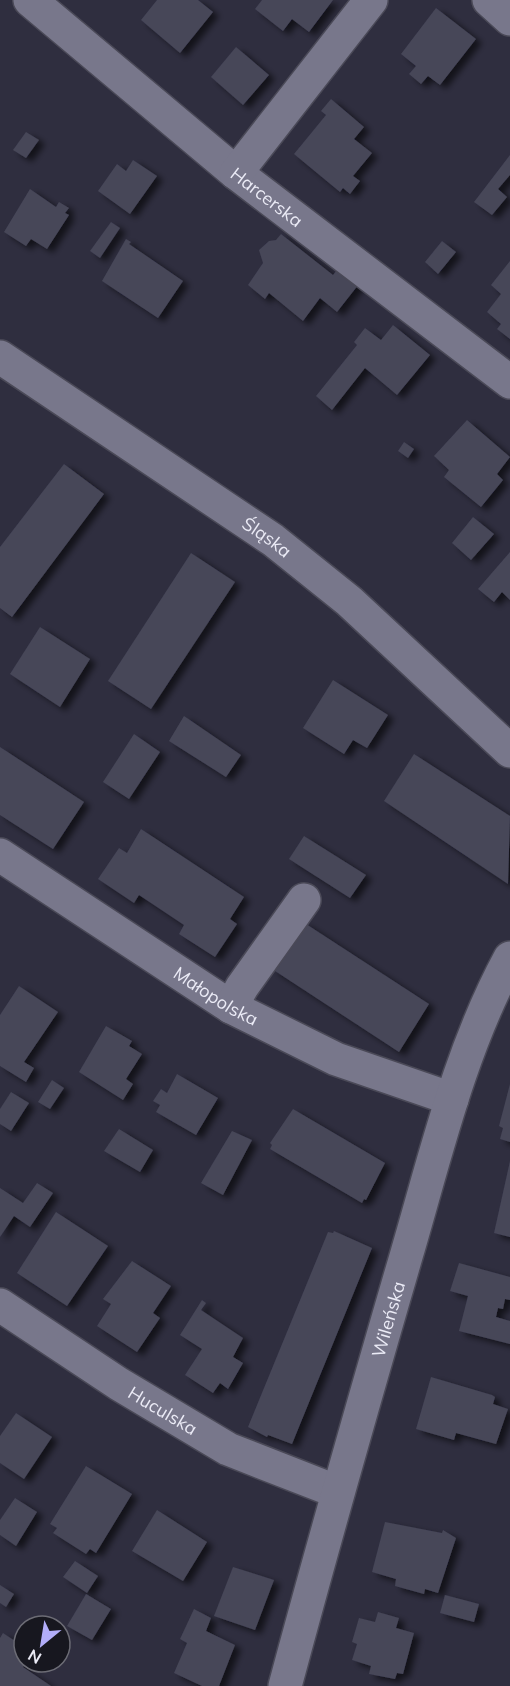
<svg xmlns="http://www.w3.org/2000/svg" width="510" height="1686" font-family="Mulish,sans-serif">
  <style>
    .building { fill: #464658; filter: url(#shadow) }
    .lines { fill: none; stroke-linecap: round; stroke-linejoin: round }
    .minor-casing { stroke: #4a4957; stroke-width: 36 }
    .minor { stroke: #78778b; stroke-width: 33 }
    .labels { text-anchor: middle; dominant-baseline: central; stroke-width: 4.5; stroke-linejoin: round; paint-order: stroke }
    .street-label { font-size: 18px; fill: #ebebf6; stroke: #17171f }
  </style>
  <defs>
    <filter id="shadow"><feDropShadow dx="6" dy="4" stdDeviation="3" flood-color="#0009"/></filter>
  </defs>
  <rect width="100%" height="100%" fill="#2f2e3f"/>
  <g class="building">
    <polygon points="157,0 198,0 213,12 180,53 141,20"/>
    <polygon points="262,0 333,0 309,32 292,19 283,31 255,9"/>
    <polygon points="436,8 476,39 440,85 428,76 421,84 409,74 416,66 401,54"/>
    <polygon points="236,47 269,75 243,105 211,77"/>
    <polygon points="331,99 364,127 354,139 372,153 353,176 360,181 350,194 343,188 340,192 294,154 326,115 321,111"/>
    <polygon points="26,132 39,140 26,158 13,150"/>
    <polygon points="510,155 510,175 498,189 507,197 492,215 474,202"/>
    <polygon points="133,160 157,176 130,214 98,191 117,164 126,171"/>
    <polygon points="30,189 56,207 59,202 69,208 65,213 69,215 47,249 31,239 26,246 4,232"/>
    <polygon points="111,222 120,228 100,258 90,251"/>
    <polygon points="281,234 333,275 346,259 366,275 337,312 320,298 303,321 269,293 265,299 248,285 263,263 259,250 269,241 276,240"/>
    <polygon points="126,239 131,242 129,244 183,281 158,318 102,281"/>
    <polygon points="442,241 456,252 438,274 425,262"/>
    <polygon points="510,261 510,339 497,329 501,324 487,312 501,294 491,285"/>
    <polygon points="393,325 430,355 397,395 365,368 332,410 316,396 357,345 354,342 365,328 381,340"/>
    <polygon points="467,420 510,457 497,474 503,480 481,507 444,477 449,470 434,456"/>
    <polygon points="404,442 414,449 408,458 398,451"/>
    <polygon points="64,464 104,494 12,617 0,608 0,547"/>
    <polygon points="473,517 494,534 471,560 452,543"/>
    <polygon points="510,552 510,600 502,592 494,602 478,589"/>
    <polygon points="191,553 235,582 151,709 108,681"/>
    <polygon points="40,627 90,659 60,707 10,674"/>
    <polygon points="333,680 388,715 367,748 353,740 344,754 303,728"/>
    <polygon points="184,716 241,755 226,777 169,741"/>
    <polygon points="134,734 160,752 129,799 103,782"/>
    <polygon points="0,747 84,802 53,849 0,815"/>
    <polygon points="414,754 510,816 508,884 384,801"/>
    <polygon points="141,829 244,897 230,919 237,924 215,957 179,934 184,925 139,895 134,903 98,879 119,848 127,853"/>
    <polygon points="304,836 366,875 350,898 289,859"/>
    <polygon points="303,922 429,1004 399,1052 272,969"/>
    <polygon points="19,986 58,1012 24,1062 34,1068 26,1082 0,1066 0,1015"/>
    <polygon points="106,1026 132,1041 129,1046 142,1054 126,1079 133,1084 123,1100 79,1072"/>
    <polygon points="177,1074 218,1098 196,1135 156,1112 160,1105 153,1101 161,1089 167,1093"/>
    <polygon points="52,1080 64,1088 50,1109 38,1102"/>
    <polygon points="510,1084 510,1142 500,1139 503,1128 499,1126"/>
    <polygon points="11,1092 29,1103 11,1131 0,1124 0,1109"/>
    <polygon points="293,1109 385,1163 366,1200 364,1199 362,1203 270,1149 272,1145 270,1143"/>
    <polygon points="119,1129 153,1150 140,1172 104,1151"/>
    <polygon points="232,1131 252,1140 223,1195 201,1183"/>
    <polygon points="510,1161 510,1237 494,1233"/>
    <polygon points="37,1183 53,1193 30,1227 14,1216 0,1237 0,1188 23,1203"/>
    <polygon points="56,1212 108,1246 67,1306 17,1273"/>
    <polygon points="334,1231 372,1248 292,1444 268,1435 267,1437 248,1427 328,1232 333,1233"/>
    <polygon points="132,1261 171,1286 153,1313 160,1318 137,1352 97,1326 111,1304 103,1299"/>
    <polygon points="459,1263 510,1277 510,1300 505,1299 503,1309 498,1308 496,1317 510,1321 510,1344 459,1331 468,1296 450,1291"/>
    <polygon points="202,1300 206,1303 201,1310 243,1338 233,1357 243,1363 228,1389 220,1383 213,1393 185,1375 202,1349 180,1335"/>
    <polygon points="431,1377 492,1395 495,1397 493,1404 508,1409 496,1444 456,1433 454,1440 416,1429"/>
    <polygon points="16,1413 52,1437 24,1479 0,1463 0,1436"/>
    <polygon points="86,1466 132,1494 96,1553 90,1549 86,1554 53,1533 57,1528 50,1524"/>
    <polygon points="15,1498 37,1512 16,1546 0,1535 0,1520"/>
    <polygon points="157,1510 207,1542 183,1581 132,1551"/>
    <polygon points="385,1522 442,1533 443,1530 456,1538 438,1593 425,1589 424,1594 395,1586 396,1579 372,1572"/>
    <polygon points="75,1561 98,1576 87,1593 63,1577"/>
    <polygon points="233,1567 274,1580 255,1630 214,1616"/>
    <polygon points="0,1585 14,1594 6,1607 0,1603"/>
    <polygon points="86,1594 111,1609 92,1640 67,1626"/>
    <polygon points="445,1595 479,1604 474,1622 440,1613"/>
    <polygon points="194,1609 211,1618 206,1631 235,1645 219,1686 202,1686 174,1673 187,1643 180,1639"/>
    <polygon points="378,1612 399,1618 396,1628 414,1633 403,1674 397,1673 395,1679 369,1674 371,1666 352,1660 357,1644 352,1642 359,1618 375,1622"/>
    <polygon points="3,1633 24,1647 26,1662 23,1667 51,1686 0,1686 0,1638"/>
  </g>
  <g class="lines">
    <defs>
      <g id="minor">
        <path id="s1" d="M30,0L236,173L510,382"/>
        <polyline points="489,0 510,19"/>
        <polyline points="236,173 371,0"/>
        <path id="s2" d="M0,357L273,540L349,601L510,751"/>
        <path id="s3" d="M0,855L231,1007L336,1059L452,1099"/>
        <polyline points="231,1007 242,987 304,900"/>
        <path id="s4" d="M0,1305L119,1384L228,1449L338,1492"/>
        <path id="s5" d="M285,1686C324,1541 365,1397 407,1253C436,1154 460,1050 510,958"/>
      </g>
    </defs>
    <use href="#minor" class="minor-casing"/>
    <use href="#minor" class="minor"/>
  </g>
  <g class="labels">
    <g class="street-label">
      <text stroke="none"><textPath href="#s1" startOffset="308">Harcerska</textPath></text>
      <text stroke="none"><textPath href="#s2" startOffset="322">Śląska</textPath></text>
      <text stroke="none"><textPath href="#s3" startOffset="258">Małopolska</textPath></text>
      <text stroke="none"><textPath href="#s5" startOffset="381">Wileńska</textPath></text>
      <text stroke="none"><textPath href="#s4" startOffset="194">Huculska</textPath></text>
    </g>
  </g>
  <g transform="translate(42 1644) rotate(210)"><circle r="28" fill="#17171f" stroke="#6c6c75" stroke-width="1.5"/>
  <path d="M0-4.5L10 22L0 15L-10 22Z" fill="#b2adf9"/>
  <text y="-9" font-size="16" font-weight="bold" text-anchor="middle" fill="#ebebf6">N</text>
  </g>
</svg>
